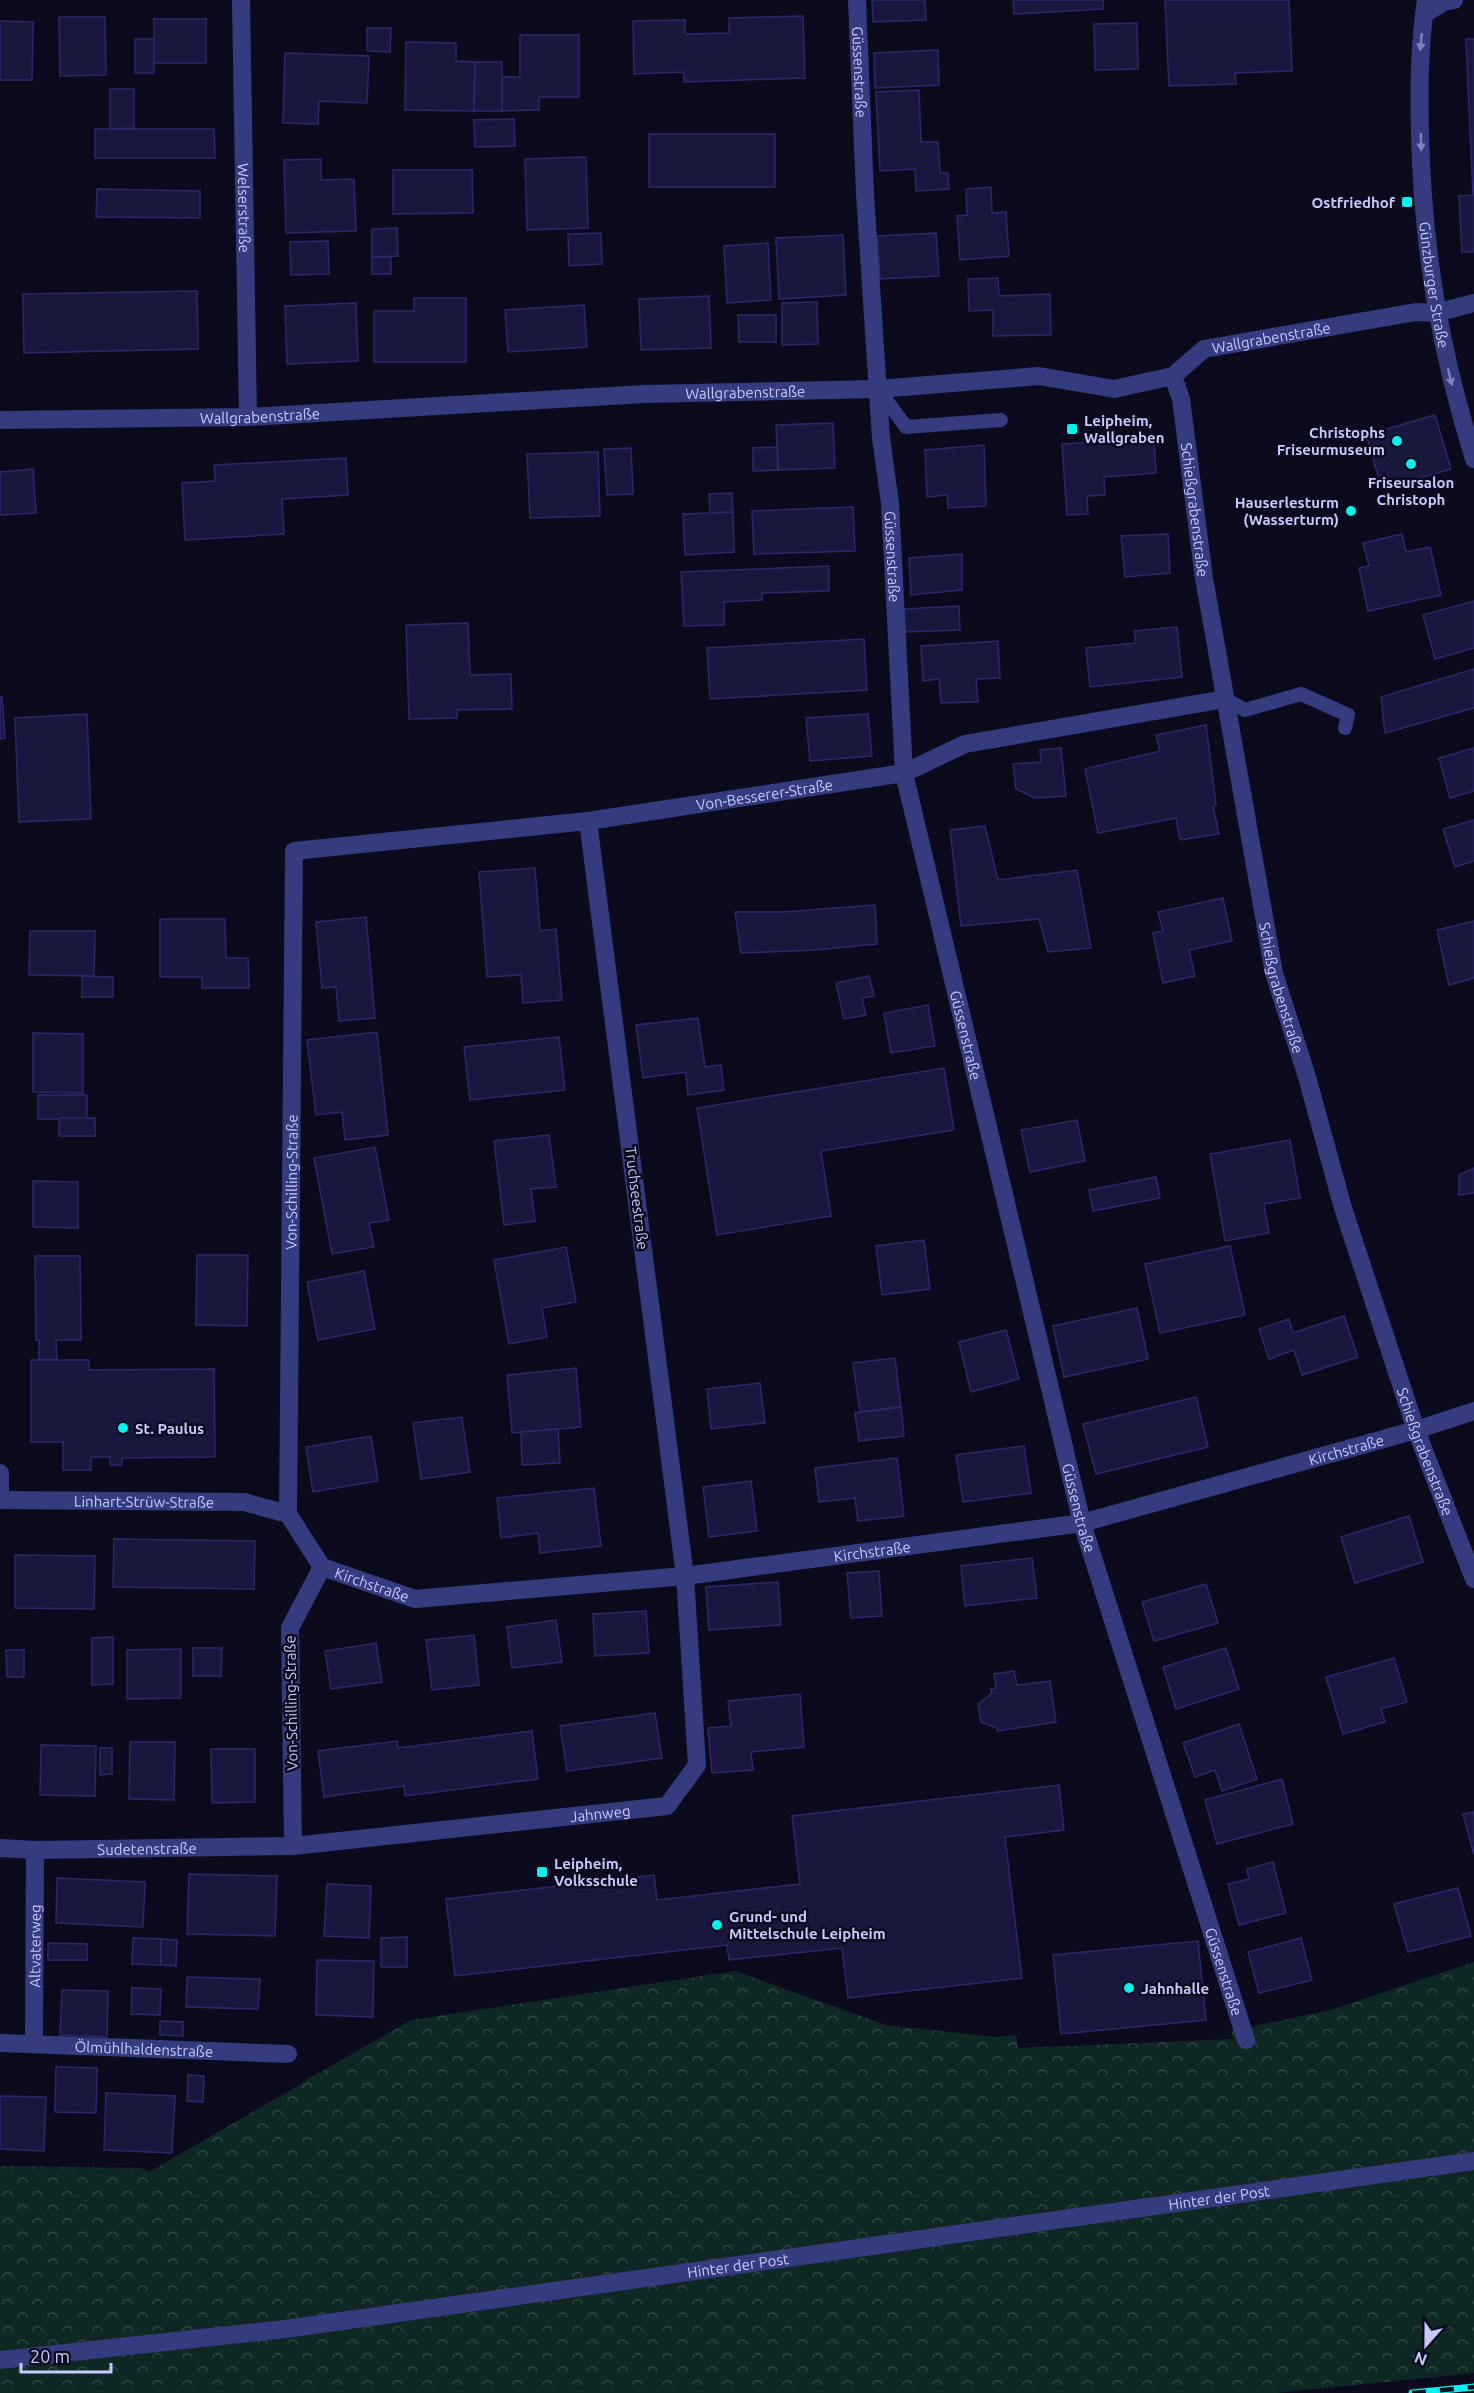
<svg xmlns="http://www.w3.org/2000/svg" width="1474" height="2393" font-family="Ubuntu,sans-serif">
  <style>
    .forest { fill: url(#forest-crowns) }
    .building { fill: #1a173f; stroke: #2d286c; stroke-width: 1.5 }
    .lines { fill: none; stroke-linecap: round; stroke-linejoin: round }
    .lane { stroke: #343b7e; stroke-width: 14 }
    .street { stroke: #343b7e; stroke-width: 18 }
    .rail-casing { stroke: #00f3ed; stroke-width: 7 }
    .rail { stroke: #0c0b1e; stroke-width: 4.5; stroke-dasharray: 14; stroke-linecap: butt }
    .oneway { fill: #7e82be }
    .poi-dot { fill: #00f3ed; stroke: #0c0b1e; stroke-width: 2 }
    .labels { text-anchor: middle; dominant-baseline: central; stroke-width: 5; stroke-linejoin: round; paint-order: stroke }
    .street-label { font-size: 15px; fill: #c8c8ff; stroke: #0c0b1e }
    .poi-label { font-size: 15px; font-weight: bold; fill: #c8c8ff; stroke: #0c0b1e; text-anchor: start }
  </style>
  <defs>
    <pattern id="forest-crowns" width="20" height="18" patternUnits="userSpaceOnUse" patternTransform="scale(1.5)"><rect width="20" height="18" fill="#0e2824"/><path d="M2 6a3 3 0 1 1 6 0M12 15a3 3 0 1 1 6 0" fill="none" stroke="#304645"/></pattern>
  </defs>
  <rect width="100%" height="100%" fill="#0c0b1e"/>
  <polygon class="forest" points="1474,1962 1474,2373 1276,2393 0,2393 0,2166 141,2168 149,2172 306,2081 310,2076 314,2076 411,2020 735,1971 886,2025 996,2037 1016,2035 1018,2048 1233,2039 1231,2031 1330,2010"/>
  <g class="building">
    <polygon points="872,0 925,0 926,20 873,22"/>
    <polygon points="1013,0 1103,0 1103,9 1014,14"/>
    <polygon points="1165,0 1289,0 1292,71 1235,73 1236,84 1169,86"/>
    <polygon points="803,16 805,78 684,82 684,72 634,74 633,21 685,20 685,34 729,33 729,18"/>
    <polygon points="59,17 105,17 106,75 60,76"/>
    <rect x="154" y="19" width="52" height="44"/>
    <polygon points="0,21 33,22 32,80 0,80"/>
    <polygon points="1137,23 1138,69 1095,70 1094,24"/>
    <polygon points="367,28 391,28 390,52 367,51"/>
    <polygon points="520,35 579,35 579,97 539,97 539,110 502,111 502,77 520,77"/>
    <rect x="135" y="39" width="19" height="34"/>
    <polygon points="1466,39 1474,39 1474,252 1462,252 1459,196 1473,195"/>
    <polygon points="406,42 456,43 456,61 475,62 474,111 405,110"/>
    <polygon points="938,50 939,85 875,88 874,53"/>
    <polygon points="285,53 369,56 367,103 319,101 318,124 283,123"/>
    <polygon points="475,62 502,62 502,111 474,111"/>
    <polygon points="110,89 134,89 134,128 110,129"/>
    <polygon points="919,90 921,142 938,142 940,173 948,173 949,189 916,191 915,169 880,171 876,92"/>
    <polygon points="514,119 515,146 475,147 474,120"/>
    <polygon points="95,129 214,129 215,158 95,158"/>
    <rect x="649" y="134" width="126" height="53"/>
    <polygon points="586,157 588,228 527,230 525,159"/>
    <polygon points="321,159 321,180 354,179 356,231 286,233 284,160"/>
    <polygon points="393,170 472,170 473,213 393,214"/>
    <polygon points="991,187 992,213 1006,212 1009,256 960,260 957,216 967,215 966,189"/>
    <polygon points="97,189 200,191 200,218 96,217"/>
    <polygon points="397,228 398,256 372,257 372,229"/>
    <polygon points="601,233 602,264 569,266 568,234"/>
    <polygon points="936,233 939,276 880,279 877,236"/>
    <polygon points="843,235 846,295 779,299 776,238"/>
    <polygon points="328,241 329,274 291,275 290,242"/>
    <polygon points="768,243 771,300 727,303 724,246"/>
    <rect x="372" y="257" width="19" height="17"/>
    <polygon points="998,278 999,296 1050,294 1051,335 993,336 993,310 969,311 968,279"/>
    <polygon points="197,291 198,349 24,353 23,294"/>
    <polygon points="709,296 711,348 641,350 639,299"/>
    <polygon points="414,298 466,298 466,362 374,362 374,311 414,311"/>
    <polygon points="817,302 818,344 782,345 782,303"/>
    <polygon points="356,303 358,361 287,364 285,306"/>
    <polygon points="584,305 587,347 508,352 505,310"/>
    <polygon points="738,315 776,315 776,342 739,342"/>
    <polygon points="1435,415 1451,469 1382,489 1366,435"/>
    <polygon points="833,423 835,468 778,470 776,425"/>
    <polygon points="1154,439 1156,473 1104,477 1105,495 1087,496 1088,514 1067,515 1062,444"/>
    <polygon points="984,445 986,506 948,508 947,495 927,497 925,450"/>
    <polygon points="777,447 778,470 753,471 753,448"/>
    <polygon points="631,448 633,494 607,495 604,449"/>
    <polygon points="598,452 600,516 530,518 527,454"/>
    <polygon points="346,458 348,495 282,499 284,534 185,540 182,483 215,481 214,465"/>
    <polygon points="33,469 36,513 0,515 0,472"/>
    <polygon points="732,493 733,512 710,513 709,494"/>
    <polygon points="853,507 855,551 754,554 752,511"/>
    <polygon points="733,512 734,552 685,555 683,514"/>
    <polygon points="1168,534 1170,573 1125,577 1121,536"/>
    <polygon points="1402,534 1406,552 1430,547 1441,595 1368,611 1359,568 1369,566 1363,543"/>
    <polygon points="962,554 962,590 911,595 909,558"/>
    <polygon points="829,566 829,591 762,593 762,600 724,602 724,625 684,626 681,572"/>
    <polygon points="1474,601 1474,648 1435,659 1423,615"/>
    <polygon points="959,606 960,630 905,632 904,609"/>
    <polygon points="468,623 470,675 511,674 512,709 457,710 457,718 409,719 406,625"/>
    <polygon points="1177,627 1182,677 1090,687 1086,648 1136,643 1134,631"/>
    <polygon points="864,639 867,690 710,699 707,648"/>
    <polygon points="998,641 1000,678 976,679 978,702 941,703 939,679 923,681 921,646"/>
    <polygon points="1474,669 1474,708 1385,733 1381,697"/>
    <polygon points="0,697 2,697 5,738 0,739"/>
    <polygon points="87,714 91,819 19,822 15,718"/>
    <polygon points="868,714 872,756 810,761 806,718"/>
    <polygon points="1206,725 1216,805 1213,807 1219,834 1180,840 1176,818 1098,833 1085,769 1160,751 1156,735"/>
    <polygon points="1061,748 1066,796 1035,798 1016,789 1013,764 1041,762 1040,750"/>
    <polygon points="1474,748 1474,791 1450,798 1439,758"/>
    <polygon points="1474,820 1474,861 1455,867 1443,829"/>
    <polygon points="985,826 998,880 1077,870 1091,948 1048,952 1039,919 961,926 950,830"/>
    <polygon points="535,868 540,931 556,929 562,1000 523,1003 521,975 487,977 479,872"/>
    <polygon points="1223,898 1232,941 1189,950 1195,976 1163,983 1153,933 1163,931 1158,912"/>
    <polygon points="875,905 877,944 815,950 741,953 735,912 783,912"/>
    <polygon points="366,917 375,1018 339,1021 336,987 322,988 316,922"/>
    <polygon points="160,919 225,919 226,958 248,958 249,988 202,988 202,977 160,977"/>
    <polygon points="1474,921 1474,978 1449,985 1437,930"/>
    <polygon points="30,931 95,931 94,976 29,975"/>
    <polygon points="82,976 113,977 113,997 82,997"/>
    <polygon points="869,976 874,996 862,998 866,1015 844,1019 836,983"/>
    <polygon points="928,1005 935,1046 891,1053 884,1013"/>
    <polygon points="698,1018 705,1067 721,1065 724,1090 688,1095 686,1072 643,1078 636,1025"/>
    <polygon points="377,1032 388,1135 345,1140 342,1112 316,1115 307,1040"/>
    <polygon points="33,1033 83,1034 83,1093 33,1092"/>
    <polygon points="559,1037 565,1090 470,1100 464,1047"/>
    <polygon points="944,1068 954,1130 821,1151 831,1216 717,1235 697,1108"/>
    <rect x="38" y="1095" width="49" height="24"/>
    <rect x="59" y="1118" width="36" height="18"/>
    <polygon points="1077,1120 1085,1161 1030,1172 1021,1130"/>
    <polygon points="549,1135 556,1187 531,1189 535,1221 504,1225 494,1141"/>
    <polygon points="1290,1140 1300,1198 1264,1204 1269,1233 1225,1241 1210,1154"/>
    <polygon points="375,1147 389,1220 369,1223 374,1247 332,1254 314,1158"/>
    <polygon points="1474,1168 1474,1193 1459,1195 1459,1175"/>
    <polygon points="1156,1177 1160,1198 1093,1211 1089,1190"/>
    <polygon points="33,1181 78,1182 78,1228 33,1227"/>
    <polygon points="924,1240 930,1289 882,1295 876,1246"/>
    <polygon points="1230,1246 1245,1315 1160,1333 1145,1264"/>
    <polygon points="566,1247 576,1302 542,1308 547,1337 509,1344 494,1260"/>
    <polygon points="197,1255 248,1255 247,1326 196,1325"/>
    <polygon points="35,1256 80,1256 81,1340 56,1340 57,1360 39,1360 39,1340 36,1340"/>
    <polygon points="364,1271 375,1329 318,1340 307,1282"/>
    <polygon points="1137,1308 1148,1359 1064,1377 1053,1326"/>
    <polygon points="1344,1316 1358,1357 1302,1375 1294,1350 1269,1359 1259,1329 1289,1319 1293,1333"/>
    <polygon points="1006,1330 1019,1379 971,1392 959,1342"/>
    <polygon points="895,1358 901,1407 860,1412 853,1363"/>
    <polygon points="31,1360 89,1360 89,1370 214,1369 215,1457 122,1458 122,1465 110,1465 110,1457 91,1457 91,1470 63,1470 63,1442 31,1442"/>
    <polygon points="576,1368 581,1427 512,1433 507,1375"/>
    <polygon points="760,1383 765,1423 711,1429 707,1389"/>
    <polygon points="1196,1397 1208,1447 1096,1474 1083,1424"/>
    <polygon points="901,1407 904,1436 859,1441 855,1413"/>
    <polygon points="462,1417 470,1472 421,1479 413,1423"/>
    <polygon points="558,1429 560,1463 522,1465 521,1432"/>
    <polygon points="371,1436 378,1481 313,1492 306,1447"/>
    <polygon points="1024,1446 1031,1493 963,1502 956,1455"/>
    <polygon points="897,1458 904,1516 858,1521 855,1498 819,1502 815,1468"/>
    <polygon points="751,1481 757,1531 709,1537 703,1487"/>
    <polygon points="594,1488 601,1546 540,1553 538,1533 501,1538 497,1498"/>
    <polygon points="1409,1516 1423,1562 1355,1583 1341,1537"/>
    <polygon points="114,1539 255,1541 254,1589 113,1587"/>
    <polygon points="15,1555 95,1556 94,1609 15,1608"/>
    <polygon points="1032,1558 1037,1598 965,1606 961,1566"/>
    <polygon points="879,1571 882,1616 851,1618 847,1573"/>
    <polygon points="778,1582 781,1625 709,1630 706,1587"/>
    <polygon points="1206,1584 1218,1623 1154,1641 1142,1602"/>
    <polygon points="646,1611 649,1653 595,1656 593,1614"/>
    <polygon points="556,1620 562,1662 512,1668 507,1627"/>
    <polygon points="474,1635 479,1685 432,1690 426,1640"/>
    <polygon points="113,1637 113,1684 92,1685 92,1638"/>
    <polygon points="376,1643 382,1682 331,1689 325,1651"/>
    <polygon points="193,1648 222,1648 221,1676 193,1676"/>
    <polygon points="1226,1648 1239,1689 1176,1709 1163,1667"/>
    <polygon points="181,1649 181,1698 127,1699 127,1650"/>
    <polygon points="6,1650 24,1650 24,1677 7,1677"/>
    <polygon points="1394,1658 1407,1702 1381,1709 1385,1722 1343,1734 1326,1677"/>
    <polygon points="1014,1671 1017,1685 1050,1681 1056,1722 998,1731 997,1728 981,1722 978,1704 992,1693 991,1689 996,1688 994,1674"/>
    <polygon points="800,1694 804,1747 751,1752 753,1770 712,1773 708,1728 731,1726 728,1701"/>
    <polygon points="655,1713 662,1758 567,1771 560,1726"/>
    <polygon points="1239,1724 1257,1779 1222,1791 1215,1770 1195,1777 1183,1743"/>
    <polygon points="532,1731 538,1779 405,1796 404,1786 324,1797 318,1751 397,1741 398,1748"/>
    <polygon points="130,1742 175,1742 174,1800 129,1799"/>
    <polygon points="41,1745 96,1746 95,1796 40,1795"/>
    <polygon points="100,1748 112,1748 112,1774 100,1775"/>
    <polygon points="211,1749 255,1749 255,1802 212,1803"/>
    <polygon points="1282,1779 1293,1824 1217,1844 1205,1800"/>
    <polygon points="1059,1785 1064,1830 1005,1837 1022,1978 848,1998 842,1948 729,1960 727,1945 455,1976 446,1899 654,1875 657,1900 800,1884 792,1816"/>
    <polygon points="1474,1812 1474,1855 1463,1814"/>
    <polygon points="1273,1862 1286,1913 1239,1925 1228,1884 1249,1879 1247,1869"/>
    <polygon points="189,1874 277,1876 275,1936 187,1934"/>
    <polygon points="57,1878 145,1882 143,1927 56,1923"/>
    <polygon points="327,1884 371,1886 369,1938 324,1936"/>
    <polygon points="1458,1888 1471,1936 1408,1952 1394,1904"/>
    <polygon points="407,1937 407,1967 381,1967 381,1938"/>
    <polygon points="133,1938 161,1939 161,1965 132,1964"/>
    <polygon points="1301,1938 1312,1980 1259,1993 1248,1952"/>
    <polygon points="161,1939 177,1940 176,1966 161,1965"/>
    <polygon points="1198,1941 1206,2020 1061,2034 1053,1955"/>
    <polygon points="48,1943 87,1944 87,1960 48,1960"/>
    <polygon points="317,1960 374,1961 373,2017 316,2015"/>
    <polygon points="187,1977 260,1979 258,2009 186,2007"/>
    <polygon points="132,1988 161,1989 160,2015 131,2014"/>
    <polygon points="62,1990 108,1991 107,2037 60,2035"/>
    <polygon points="160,2021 183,2022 183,2036 160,2035"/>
    <polygon points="56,2067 97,2068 96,2113 55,2112"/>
    <polygon points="188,2075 204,2076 203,2102 187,2101"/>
    <polygon points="106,2093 175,2096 172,2153 104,2150"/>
    <polygon points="0,2096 46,2097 44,2151 0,2149"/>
  </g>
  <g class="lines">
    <g class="lane">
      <polyline points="878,389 906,427 1001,420"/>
      <polyline points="1225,699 1245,710 1301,694 1348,715 1345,728"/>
    </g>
    <g class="street">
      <path id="s1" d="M241,0L248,417"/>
      <path id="s2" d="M857,0L865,194L881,438L890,503L904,773L1082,1523L1246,2040"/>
      <path id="s3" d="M1426,0C1419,46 1419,90 1420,136C1423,250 1440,350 1474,459"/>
      <polyline points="1424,14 1444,2 1454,0"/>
      <path id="s4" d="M1173,376L1181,399L1204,578L1274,973L1307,1077L1343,1208L1416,1430L1474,1579"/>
      <path id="s5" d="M0,420L248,417L644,394L878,389L1039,376L1114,389L1173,376L1204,349L1416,312L1436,313L1474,303"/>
      <polyline points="0,1473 0,1500"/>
      <path id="s6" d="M0,1500L244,1502L288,1514"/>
      <path id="s7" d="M288,1514L294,851L588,821L904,773L965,744L1225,699"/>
      <path id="s8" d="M288,1514L322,1567L415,1599L685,1576L1082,1523L1416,1430L1474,1411"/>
      <polyline points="293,1846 290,1628 322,1567"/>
      <path id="s9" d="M0,1848L35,1850L293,1846L667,1806L697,1765L685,1576L588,821"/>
      <path id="s10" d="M0,2043L288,2054"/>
      <path id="s11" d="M34,2044L35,1850"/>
      <path id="s12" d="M0,2360L285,2329L1474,2161"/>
    </g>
    <defs>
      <polyline id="rail" points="1412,2393 1474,2387"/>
    </defs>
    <use href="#rail" class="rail-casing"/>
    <use href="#rail" class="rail"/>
  </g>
  <defs><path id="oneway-solid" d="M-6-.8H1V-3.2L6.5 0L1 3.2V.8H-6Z" transform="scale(1.5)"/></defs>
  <g class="oneway">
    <use href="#oneway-solid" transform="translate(1421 42) rotate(95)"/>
    <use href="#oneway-solid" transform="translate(1421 142) rotate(89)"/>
    <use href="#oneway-solid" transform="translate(1450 377) rotate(77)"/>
  </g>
  <g class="poi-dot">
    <rect x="1401" y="196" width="12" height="12" rx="3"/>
    <rect x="1066" y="423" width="12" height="12" rx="3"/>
    <circle cx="1397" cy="441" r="6"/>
    <circle cx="1411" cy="464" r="6"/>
    <circle cx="1351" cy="511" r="6"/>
    <circle cx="123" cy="1428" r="6"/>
    <rect x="536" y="1866" width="12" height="12" rx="3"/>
    <circle cx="717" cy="1925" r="6"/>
    <circle cx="1129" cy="1988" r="6"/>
  </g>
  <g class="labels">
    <g class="street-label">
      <text stroke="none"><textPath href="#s2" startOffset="72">Güssenstraße</textPath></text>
      <text stroke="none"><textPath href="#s1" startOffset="208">Welserstraße</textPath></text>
      <text stroke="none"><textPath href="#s3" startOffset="286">Günzburger Straße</textPath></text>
      <text stroke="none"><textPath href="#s5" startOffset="1286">Wallgrabenstraße</textPath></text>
      <text stroke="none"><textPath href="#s5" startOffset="746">Wallgrabenstraße</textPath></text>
      <text stroke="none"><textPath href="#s5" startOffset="260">Wallgrabenstraße</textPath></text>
      <text stroke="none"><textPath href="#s4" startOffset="136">Schießgrabenstraße</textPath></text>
      <text stroke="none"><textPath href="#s2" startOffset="558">Güssenstraße</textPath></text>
      <text stroke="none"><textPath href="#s7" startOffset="1137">Von-Besserer-Straße</textPath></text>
      <text stroke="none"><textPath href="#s4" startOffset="622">Schießgrabenstraße</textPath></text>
      <text stroke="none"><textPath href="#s2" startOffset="1044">Güssenstraße</textPath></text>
      <text stroke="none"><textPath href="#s7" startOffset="332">Von-Schilling-Straße</textPath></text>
      <text transform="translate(637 1198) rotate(83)">Truchseestraße</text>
      <text stroke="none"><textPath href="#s8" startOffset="1107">Kirchstraße</textPath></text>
      <text stroke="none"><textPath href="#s4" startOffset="1108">Schießgrabenstraße</textPath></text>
      <text stroke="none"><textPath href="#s6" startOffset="144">Linhart-Strüw-Straße</textPath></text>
      <text stroke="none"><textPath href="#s2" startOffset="1530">Güssenstraße</textPath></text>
      <text stroke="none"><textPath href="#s8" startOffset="621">Kirchstraße</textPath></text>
      <text stroke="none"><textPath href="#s8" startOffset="116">Kirchstraße</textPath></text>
      <text transform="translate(291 1703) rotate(-91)">Von-Schilling-Straße</text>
      <text stroke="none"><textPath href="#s9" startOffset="602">Jahnweg</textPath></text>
      <text stroke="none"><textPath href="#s9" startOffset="147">Sudetenstraße</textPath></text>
      <text stroke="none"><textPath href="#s11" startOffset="98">Altvaterweg</textPath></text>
      <text stroke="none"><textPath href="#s2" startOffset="2016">Güssenstraße</textPath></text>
      <text stroke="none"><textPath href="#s10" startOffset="144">Ölmühlhaldenstraße</textPath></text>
      <text stroke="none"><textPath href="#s12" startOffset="1230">Hinter der Post</textPath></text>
      <text stroke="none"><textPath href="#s12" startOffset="744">Hinter der Post</textPath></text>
    </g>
    <g class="poi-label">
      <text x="1395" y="202" text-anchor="end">Ostfriedhof</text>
      <text x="1084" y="420">Leipheim,<tspan x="1084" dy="17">Wallgraben</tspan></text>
      <text x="1385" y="432" text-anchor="end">Christophs<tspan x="1385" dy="17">Friseurmuseum</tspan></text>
      <text x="1411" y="482" text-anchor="middle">Friseursalon<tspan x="1411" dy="17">Christoph</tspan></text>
      <text x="1339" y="502" text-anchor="end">Hauserlesturm<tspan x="1339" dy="17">(Wasserturm)</tspan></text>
      <text x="135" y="1428">St. Paulus</text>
      <text x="554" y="1863">Leipheim,<tspan x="554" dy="17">Volksschule</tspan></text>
      <text x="729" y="1916">Grund- und<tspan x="729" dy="17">Mittelschule Leipheim</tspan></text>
      <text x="1141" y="1988">Jahnhalle</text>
    </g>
  </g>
  <g transform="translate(1426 2345) rotate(201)" stroke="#0c0b1e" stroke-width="4.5" paint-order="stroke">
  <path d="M0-4.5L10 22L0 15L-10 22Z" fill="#c8c8ff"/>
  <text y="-9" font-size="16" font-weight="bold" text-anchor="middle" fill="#c8c8ff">N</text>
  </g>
  <path d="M21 2363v9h90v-9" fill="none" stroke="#c8c8ff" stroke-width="3"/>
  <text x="30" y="2363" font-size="18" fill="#c8c8ff" stroke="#0c0b1e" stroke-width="4.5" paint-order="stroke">20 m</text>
</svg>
